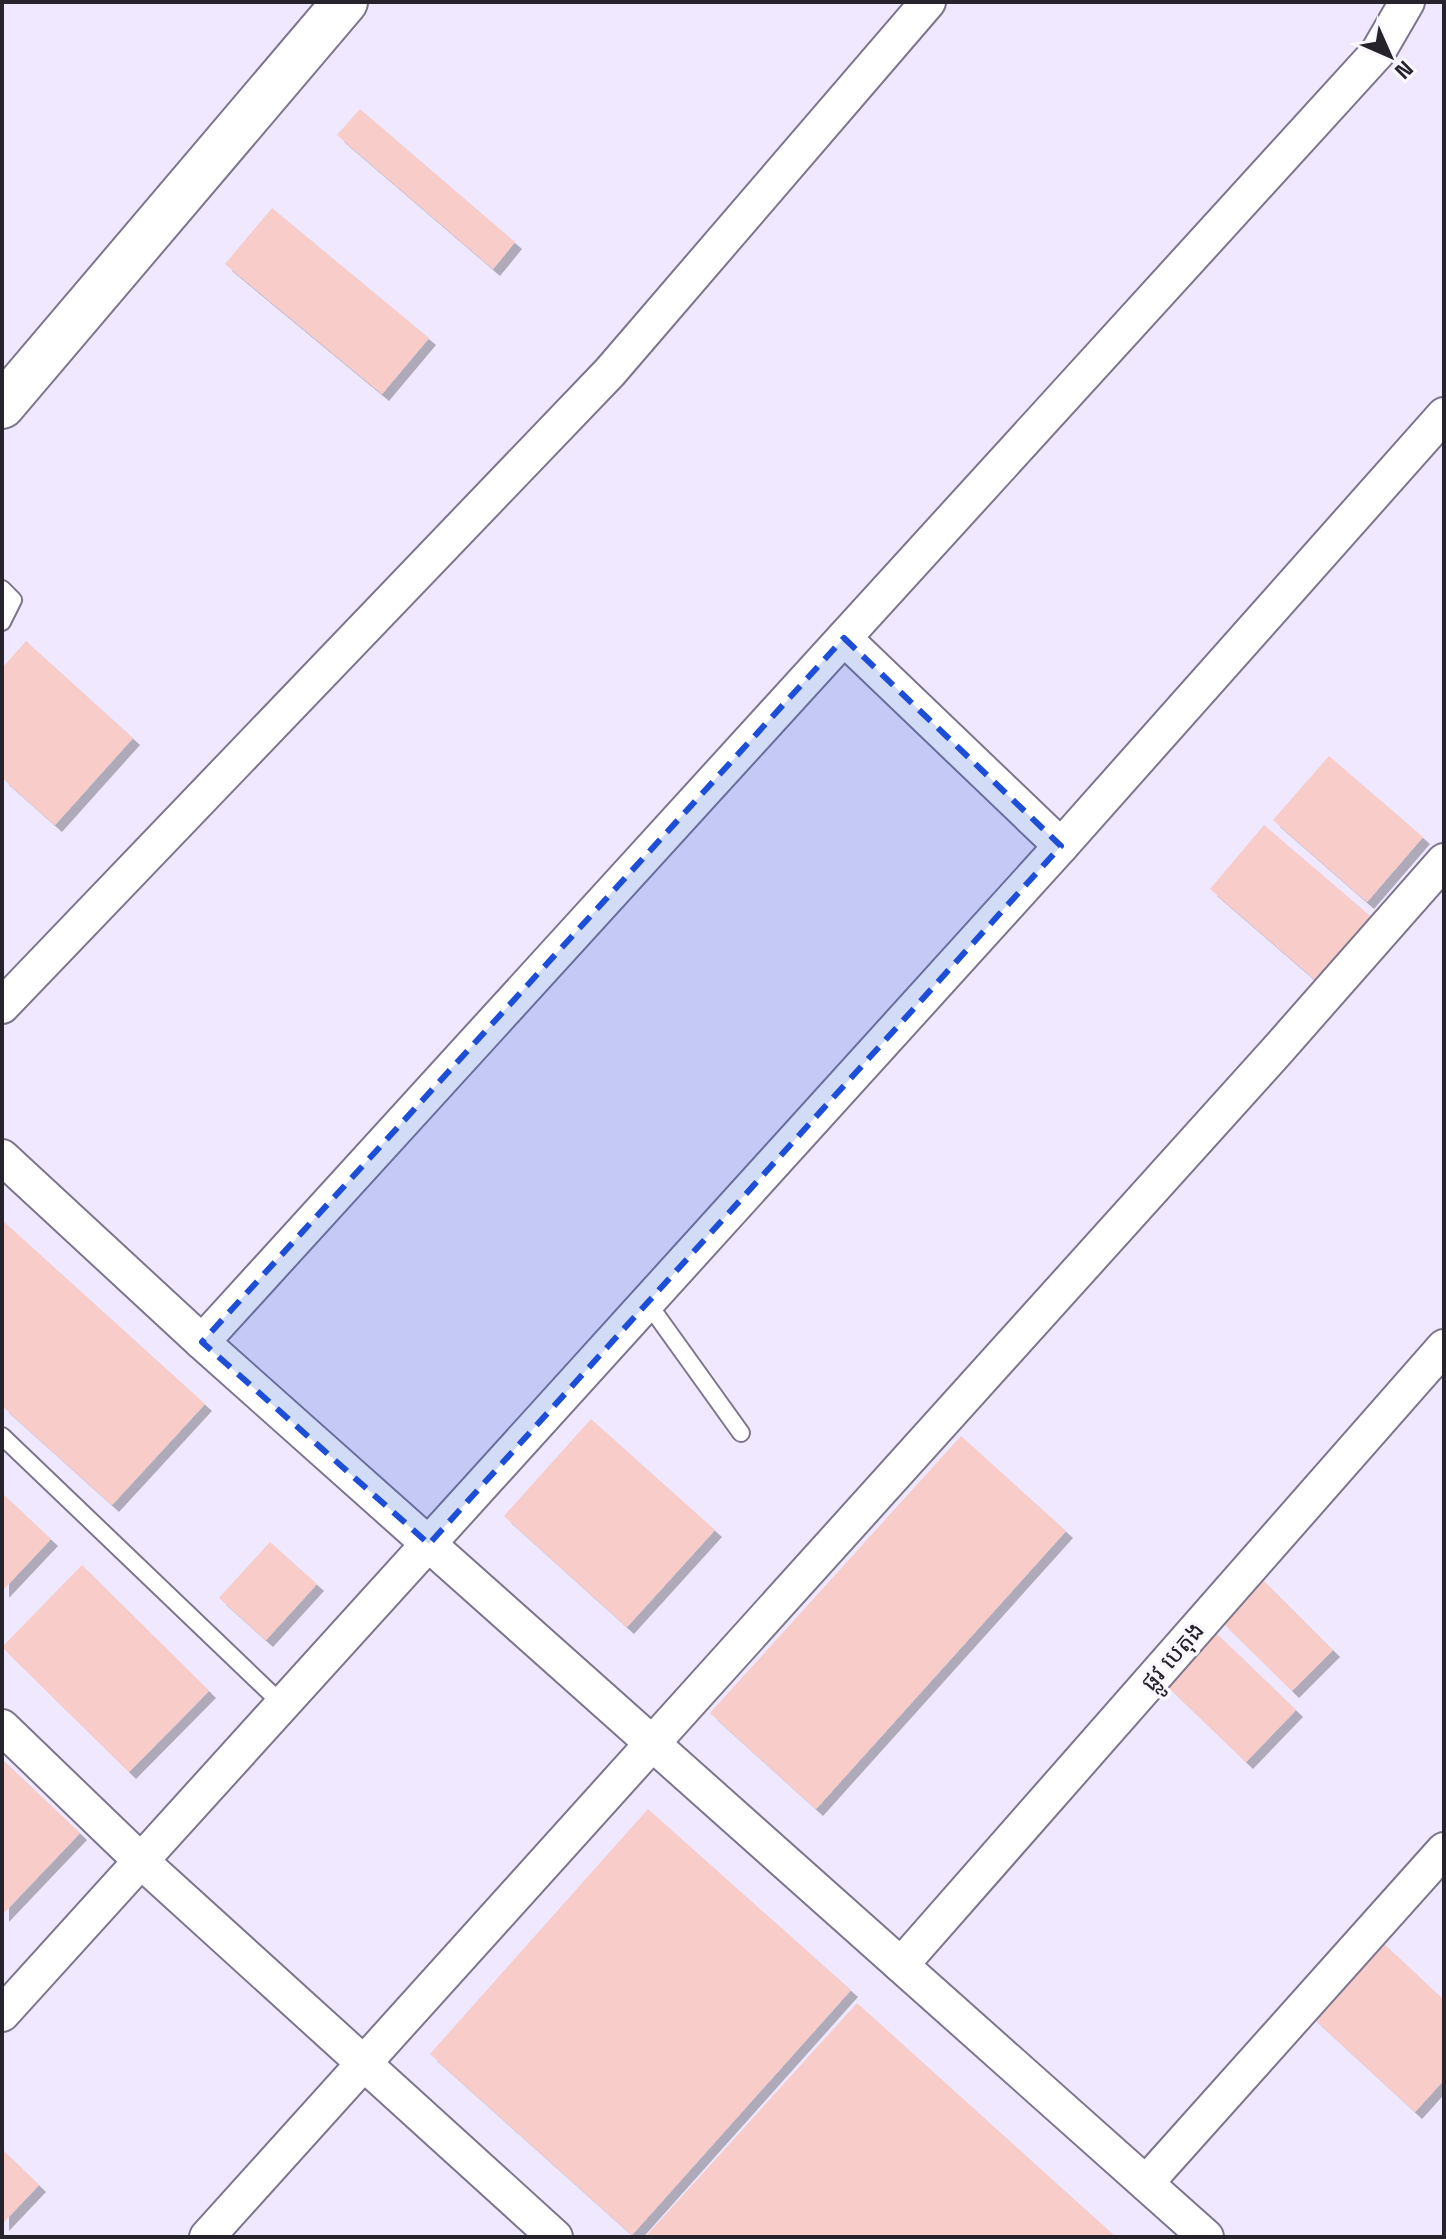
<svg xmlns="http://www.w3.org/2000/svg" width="1446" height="2239" font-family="'Space Grotesk','Noto Sans Khmer',sans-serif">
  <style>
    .building { fill: #f8ccc8; filter: url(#shadow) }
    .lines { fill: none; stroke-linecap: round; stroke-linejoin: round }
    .lane-casing { stroke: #7c758d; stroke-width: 20 }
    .street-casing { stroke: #7c758d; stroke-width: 38 }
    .secondary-casing { stroke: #7c758d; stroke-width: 48 }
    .lane { stroke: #fff; stroke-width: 16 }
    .street { stroke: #fff; stroke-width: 34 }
    .secondary { stroke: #fff; stroke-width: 44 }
    .marked { fill: #1d4ed8; fill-opacity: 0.2; stroke: #1d4ed8; stroke-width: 6; stroke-dasharray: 16 10; stroke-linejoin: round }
    .labels { text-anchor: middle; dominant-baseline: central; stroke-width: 7; stroke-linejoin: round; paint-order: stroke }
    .street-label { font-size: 24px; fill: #26232d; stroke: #faf8fe }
  </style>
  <defs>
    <filter id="shadow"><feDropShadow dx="7" dy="7" stdDeviation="0" flood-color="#0004"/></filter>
  </defs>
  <rect width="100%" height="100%" fill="#efe8fe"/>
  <g class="building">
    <polygon points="360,109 515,242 493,269 337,135"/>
    <polygon points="272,208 429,338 382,394 225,264"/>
    <polygon points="26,641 133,738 55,825 2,778 2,668"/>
    <polygon points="1329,756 1423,837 1367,902 1273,820"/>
    <polygon points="1264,825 1375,920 1320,984 1210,889"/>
    <polygon points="2,1220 205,1404 112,1505 2,1406"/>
    <polygon points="591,1419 715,1530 627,1627 504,1516"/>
    <polygon points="961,1436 1066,1531 816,1809 710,1713"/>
    <polygon points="2,1493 51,1539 2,1591"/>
    <polygon points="270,1542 317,1584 266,1640 219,1598"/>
    <polygon points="82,1565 209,1691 129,1772 2,1647"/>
    <polygon points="1263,1580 1333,1650 1292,1691 1222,1622"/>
    <polygon points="1213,1630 1296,1710 1246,1762 1164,1683"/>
    <polygon points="2,1759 80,1833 2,1915"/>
    <polygon points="648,1809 851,1990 632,2235 430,2054"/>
    <polygon points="1380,1940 1444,2000 1444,2080 1415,2112 1310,2015"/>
    <polygon points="857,2003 1116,2237 645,2237"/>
    <polygon points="2,2149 39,2185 2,2224"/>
  </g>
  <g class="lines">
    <defs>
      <g id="lane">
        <polyline points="2,589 13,600 2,622"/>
        <polyline points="647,1302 741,1433"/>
        <polyline points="2,1436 283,1705"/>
      </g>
      <g id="street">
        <polyline points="844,638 1061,846"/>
        <polyline points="2,1006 610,372 928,2"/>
        <polyline points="2,1157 202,1342 1206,2237"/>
        <polyline points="202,1342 1378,52 1407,2"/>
        <polyline points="2,1727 141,1861 555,2237"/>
        <polyline points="901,1965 1444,1347"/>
        <polyline points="2,2014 1061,846 1444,415"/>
        <polyline points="1146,2183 1444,1850"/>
        <polyline points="207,2237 1275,1053 1444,861"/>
      </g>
      <polyline id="secondary" points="2,406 345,2"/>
    </defs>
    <use href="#lane" class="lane-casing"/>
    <use href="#street" class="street-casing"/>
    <use href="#secondary" class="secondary-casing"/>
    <use href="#lane" class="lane"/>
    <use href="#street" class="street"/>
    <use href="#secondary" class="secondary"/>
  </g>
  <path class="marked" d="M844,638L1061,846L429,1544L202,1342Z"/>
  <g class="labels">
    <g class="street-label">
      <text transform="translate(1172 1656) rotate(-49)">ផ្លូវ បេតុង</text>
    </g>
  </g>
  <rect width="1446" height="2239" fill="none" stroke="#26232d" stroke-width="8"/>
  <g transform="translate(1390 56) rotate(135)" stroke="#faf8fe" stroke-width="6" paint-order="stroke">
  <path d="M0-6L14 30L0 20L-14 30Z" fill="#26232d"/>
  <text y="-12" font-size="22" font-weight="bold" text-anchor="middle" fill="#26232d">N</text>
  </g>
</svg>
